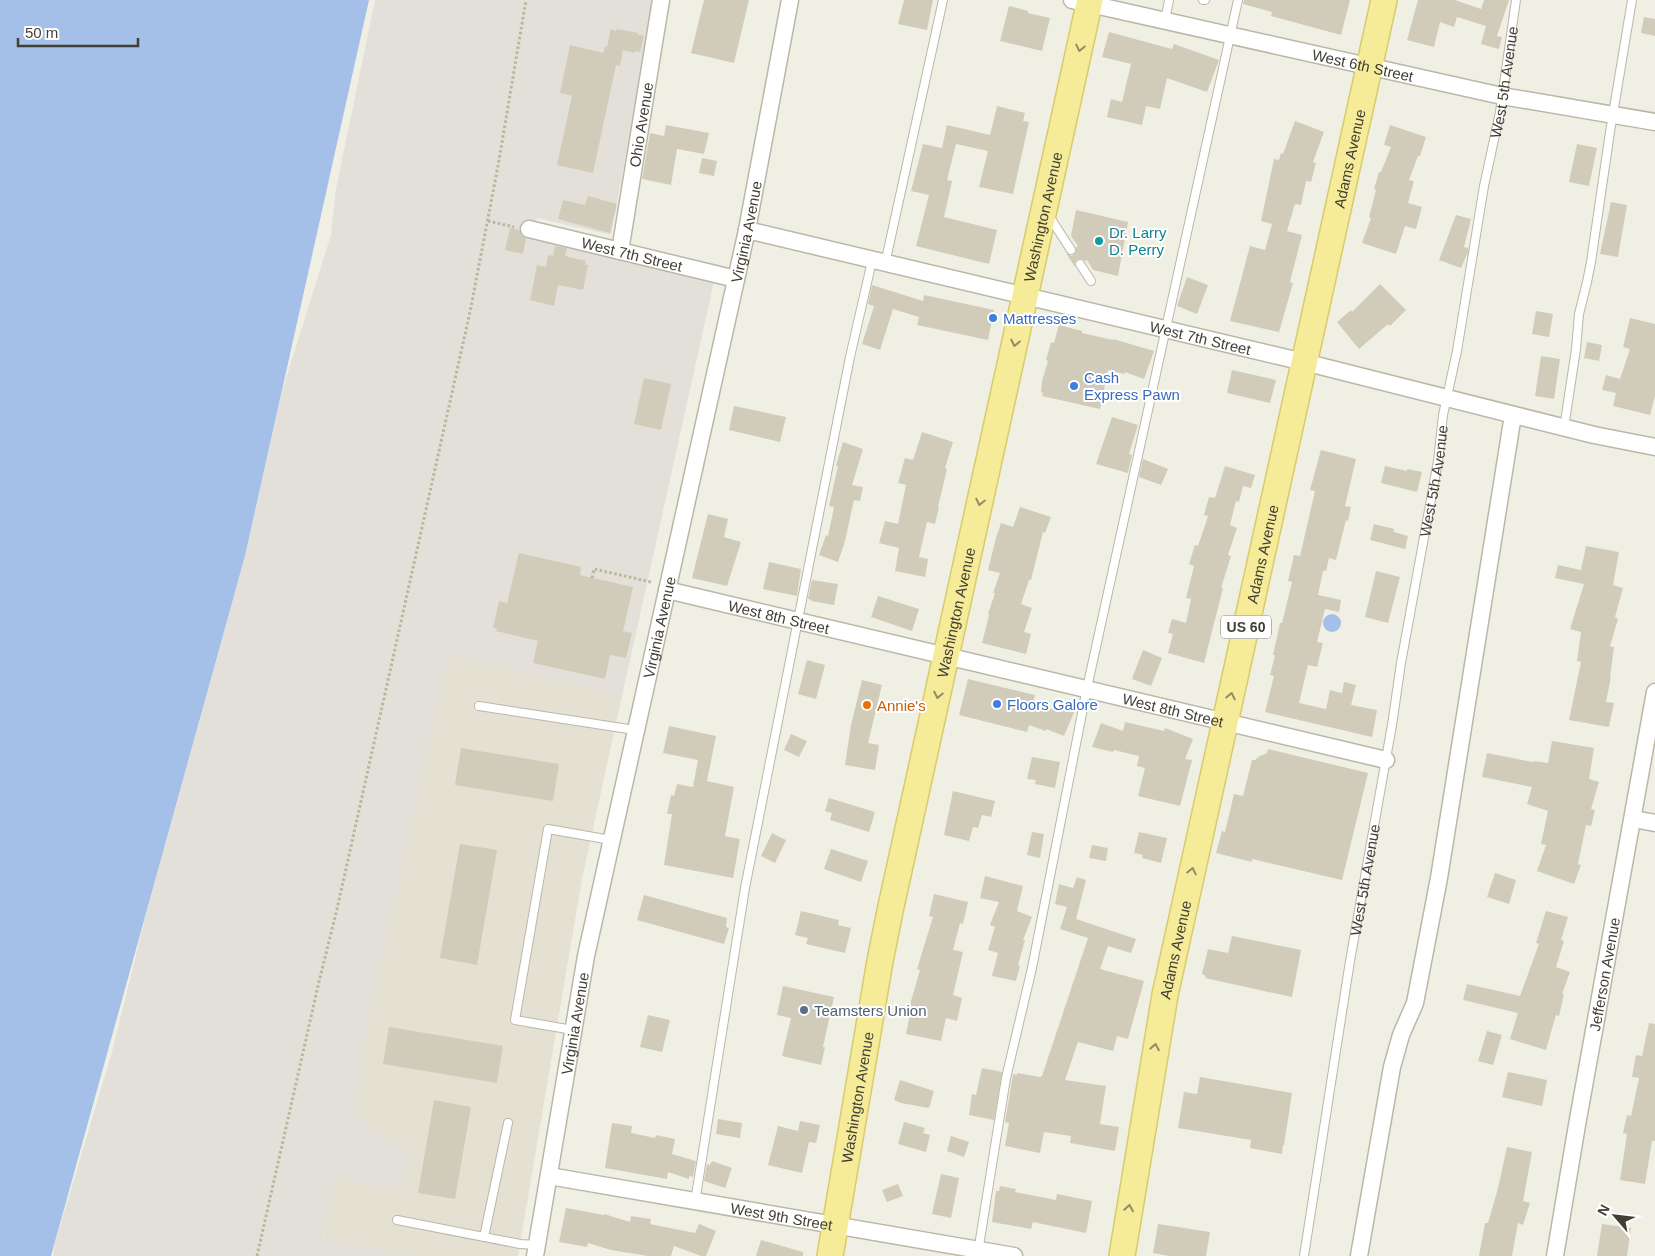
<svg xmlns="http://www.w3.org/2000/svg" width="1655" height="1256" font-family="Arial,sans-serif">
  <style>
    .residential { fill: #e4e1d2 }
    .industrial { fill: #e2e0d9 }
    .water { fill: #a4c0e9 }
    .building { fill: #d1ccba }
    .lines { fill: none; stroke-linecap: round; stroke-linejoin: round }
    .lane-casing { stroke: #bbb7a7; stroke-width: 10 }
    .street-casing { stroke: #bbb7a7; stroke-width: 19 }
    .primary-casing { stroke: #d8cb69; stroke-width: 28 }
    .path { stroke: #bbb59a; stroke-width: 3; stroke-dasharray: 2.5 2.5; stroke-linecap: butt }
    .lane { stroke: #fff; stroke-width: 8 }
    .street { stroke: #fff; stroke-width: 16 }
    .primary { stroke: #f5eb98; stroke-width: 25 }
    .oneway { stroke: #938c61 }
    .culture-dot { fill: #0f9aa8; stroke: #fff; stroke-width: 2 }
    .shop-dot { fill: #3f7fe0; stroke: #fff; stroke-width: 2 }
    .food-dot { fill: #e8710a; stroke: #fff; stroke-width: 2 }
    .service-dot { fill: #5c6f8a; stroke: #fff; stroke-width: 2 }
    .labels { text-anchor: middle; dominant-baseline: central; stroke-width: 4; stroke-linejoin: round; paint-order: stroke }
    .shield { fill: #fff; stroke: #7b7971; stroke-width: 1 }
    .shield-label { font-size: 14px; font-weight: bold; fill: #423f34 }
    .street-label { font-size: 15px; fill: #423f34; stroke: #fff }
    .culture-label { font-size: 15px; fill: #0d838f; stroke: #fff; text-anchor: start }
    .shop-label { font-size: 15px; fill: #366cbe; stroke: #fff; text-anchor: start }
    .food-label { font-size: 15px; fill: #c56008; stroke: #fff; text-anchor: start }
    .service-label { font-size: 15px; fill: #4e5e75; stroke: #fff; text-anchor: start }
  </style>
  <rect width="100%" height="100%" fill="#f0efe4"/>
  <polygon class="residential" points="449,655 622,696 582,879 518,1256 418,1256 323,1240 336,1179 403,1190 410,1154 357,1118 361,1056"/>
  <polygon class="industrial" points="375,0 654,0 611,235 537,218 533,238 714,281 622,696 449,656 361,1056 357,1118 410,1154 403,1191 336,1179 323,1239 418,1256 53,1256 55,1243 112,1052 149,903 245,557 283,388 331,235 336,189"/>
  <g class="water">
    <polygon points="0,0 369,0 245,556 51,1256 0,1256"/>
    <circle cx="1332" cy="623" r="9"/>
  </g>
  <g class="building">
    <polygon points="704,0 749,0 734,63 691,53"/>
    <polygon points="904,0 933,0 927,30 898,24"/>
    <polygon points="1244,0 1350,0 1341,35 1271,16 1272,12 1243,4"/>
    <polygon points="1418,0 1455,0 1481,9 1484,0 1509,0 1497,36 1502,37 1499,49 1481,44 1486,26 1457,17 1454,27 1440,22 1434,47 1407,40"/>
    <polygon points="1009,6 1028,11 1028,13 1050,18 1042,51 1000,41"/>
    <polygon points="1644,17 1655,19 1655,36 1641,33"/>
    <polygon points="611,29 616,31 617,29 638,33 638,35 644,36 640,52 635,51 634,53 623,50 620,66 616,65 593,173 557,165 572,96 560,93 570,45 603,53 605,46 607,47"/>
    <polygon points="1109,32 1172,49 1174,44 1219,60 1207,92 1167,78 1160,109 1146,106 1142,125 1107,117 1111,99 1122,102 1131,64 1102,57"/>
    <polygon points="997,106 1025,113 1023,121 1029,122 1013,194 979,187 988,151 956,144 947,180 952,181 944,217 997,230 989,264 916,246 929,195 911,191 923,144 942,148 947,125 990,135"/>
    <polygon points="1295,121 1324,132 1313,162 1316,163 1311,182 1306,181 1301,205 1295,204 1287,231 1302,235 1290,282 1293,283 1279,332 1230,321 1250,246 1265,250 1272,224 1261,221 1274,159 1279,160 1281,153 1283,154"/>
    <polygon points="666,125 709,133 704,154 677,149 671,185 642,179 650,133 664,136"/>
    <polygon points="1390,125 1426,137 1420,156 1418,156 1409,180 1414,181 1408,203 1422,207 1416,229 1405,226 1396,254 1362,243 1371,218 1369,217 1376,190 1374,189 1379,172 1381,172 1391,147 1384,145"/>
    <polygon points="1577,144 1597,148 1589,186 1569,182"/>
    <polygon points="702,158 717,161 714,176 699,173"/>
    <polygon points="588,196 617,204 610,233 558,219 563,200 585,205"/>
    <polygon points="1611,202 1627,205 1618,257 1600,254"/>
    <polygon points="1076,210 1128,222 1118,276 1093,270 1087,260 1085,261 1082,259 1077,259 1075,262 1075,267 1066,253 1072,256 1076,252 1076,247 1078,246 1071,236"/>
    <polygon points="1456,215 1471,219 1464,247 1468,248 1468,252 1461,268 1439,260"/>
    <polygon points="510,228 519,230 522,236 526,239 523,254 505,250"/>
    <polygon points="555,246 567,248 565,256 586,261 585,265 588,265 583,290 558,285 554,306 530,300 537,265 546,267 548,255 553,256"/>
    <polygon points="1187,277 1208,285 1197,314 1177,306"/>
    <polygon points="1380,284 1406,310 1390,326 1388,324 1359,349 1337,322 1351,310 1352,312"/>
    <polygon points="872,285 923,301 924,295 994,310 988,340 917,325 919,317 893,309 880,350 862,344 874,306 868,304"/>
    <polygon points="1536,311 1553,314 1549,337 1532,334"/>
    <polygon points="1630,318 1655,324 1655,396 1650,415 1613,406 1616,393 1602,390 1606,375 1620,379 1630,349 1623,347"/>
    <polygon points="1059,325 1082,331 1082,333 1113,340 1113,339 1154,351 1144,379 1125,372 1125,374 1108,370 1100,409 1042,396 1043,393 1041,392 1042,381 1048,361 1046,360 1051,342 1054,343"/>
    <polygon points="1587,342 1602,345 1599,361 1584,358"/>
    <polygon points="1541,356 1560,359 1554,399 1535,396"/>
    <polygon points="1232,370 1276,380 1270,403 1227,393"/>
    <polygon points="644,378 671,384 661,430 634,424"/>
    <polygon points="734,406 786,417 780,442 729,430"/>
    <polygon points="1112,417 1138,425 1129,454 1132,455 1128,473 1096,464"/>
    <polygon points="922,432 953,442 945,468 947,469 938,507 939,507 935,524 927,522 919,557 928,559 925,577 895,571 899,548 879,543 885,521 898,524 906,485 898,483 905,458 913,460"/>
    <polygon points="843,442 863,449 852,485 863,487 860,501 854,500 845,541 838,562 819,555 826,535 828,536 834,507 829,506 838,466 836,465"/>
    <polygon points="1321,450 1356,459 1345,506 1351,507 1348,521 1346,520 1336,560 1329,558 1326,571 1323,571 1318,595 1341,600 1339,612 1325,609 1317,642 1323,643 1317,667 1308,665 1299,703 1326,709 1330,690 1342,693 1344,682 1356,685 1351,705 1377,710 1372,737 1265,712 1274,676 1270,675 1275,655 1273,655 1280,623 1282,623 1292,582 1288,581 1294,555 1300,556 1315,491 1310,490"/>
    <polygon points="1143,459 1168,469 1161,485 1139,477"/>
    <polygon points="1225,466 1255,475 1251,488 1243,486 1239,502 1236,501 1230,525 1237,528 1228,555 1231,556 1221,588 1223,588 1204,663 1168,653 1173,634 1168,633 1172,619 1186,623 1191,599 1186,598 1194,566 1189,564 1195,545 1198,546 1208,516 1204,515 1209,497 1215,498"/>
    <polygon points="1385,466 1407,471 1407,469 1422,472 1417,492 1381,483"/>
    <polygon points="1020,507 1051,517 1045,533 1043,532 1031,580 1029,580 1021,604 1032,608 1024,632 1031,634 1026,654 982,643 989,615 988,614 995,593 993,593 1000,573 988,570 996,538 1001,523 1013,527"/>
    <polygon points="708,514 728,519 724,537 741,542 727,586 692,578"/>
    <polygon points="1374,524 1394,529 1394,532 1408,536 1405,549 1370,540"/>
    <polygon points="1586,546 1619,552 1613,585 1623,588 1615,617 1618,619 1610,646 1614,647 1610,677 1611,677 1606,702 1614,703 1609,727 1569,720 1581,662 1577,661 1581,632 1570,629 1584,584 1555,578 1558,565 1581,570"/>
    <polygon points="519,553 581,567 580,575 633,587 623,631 632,633 626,658 610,655 605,679 533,663 538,641 496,631 497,628 493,628 499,601 507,603"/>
    <polygon points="769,562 801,569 797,596 763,589"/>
    <polygon points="1376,571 1400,577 1388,623 1365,617"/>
    <polygon points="812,580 838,584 834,605 811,601 812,600 808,599"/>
    <polygon points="878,596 919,609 912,631 871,617"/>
    <polygon points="1143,650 1162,658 1151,686 1132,679"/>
    <polygon points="807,660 825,665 816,699 798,694"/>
    <polygon points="968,679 1035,695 1033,703 1057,711 1061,702 1076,708 1064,736 1046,729 1046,731 1029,725 1027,732 959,715"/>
    <polygon points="862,680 882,685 868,743 879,745 875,770 845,765 851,725"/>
    <polygon points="1125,722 1164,731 1165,728 1193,739 1185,759 1192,760 1180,806 1138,796 1145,768 1137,766 1139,756 1114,750 1113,752 1092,747 1101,723 1123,731"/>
    <polygon points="669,726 716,736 707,781 734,787 725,836 740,839 733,878 664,865 672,814 667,814 671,795 674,796 677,784 693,787 698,760 663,753"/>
    <polygon points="791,734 807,741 799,757 784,750"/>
    <polygon points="1552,741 1594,748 1589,779 1599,782 1591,809 1595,810 1591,826 1586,825 1578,864 1581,865 1574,884 1537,871 1546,845 1541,844 1548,811 1527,804 1532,787 1482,777 1487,753 1533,762 1534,761 1548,763"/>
    <polygon points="461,748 559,764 553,801 455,785"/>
    <polygon points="1268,749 1368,773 1342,880 1252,859 1252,862 1216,853 1222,831 1225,832 1234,794 1243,796 1252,760 1255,760 1260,756 1267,753"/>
    <polygon points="1032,757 1060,762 1055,788 1035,784 1036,780 1027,779"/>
    <polygon points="953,791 995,801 991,817 982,815 978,828 973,827 969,841 944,835"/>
    <polygon points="829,798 875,812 869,832 830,820 832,813 825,811"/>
    <polygon points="1032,832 1044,834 1040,858 1027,855"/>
    <polygon points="1139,832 1167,838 1161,863 1142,858 1143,855 1134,853"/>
    <polygon points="772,833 786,840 775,863 761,856"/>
    <polygon points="460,844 497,850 477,965 440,958"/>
    <polygon points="1092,845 1108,848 1106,861 1089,858"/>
    <polygon points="831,849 868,861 861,882 824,869"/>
    <polygon points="1495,873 1516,880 1509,904 1487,897"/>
    <polygon points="985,876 1023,886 1017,911 1032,917 1023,940 1025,940 1018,965 1020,966 1016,981 992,976 998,953 988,950 995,927 990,925 999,902 980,898"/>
    <polygon points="1077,877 1086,880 1076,919 1136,939 1131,953 1108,946 1100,969 1144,981 1128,1039 1117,1036 1113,1051 1078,1042 1065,1080 1106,1086 1100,1124 1119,1127 1115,1151 1070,1143 1071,1136 1044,1132 1040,1153 1005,1146 1009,1123 1005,1122 1013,1074 1017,1075 1017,1073 1040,1077 1042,1076 1088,938 1060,929 1067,907 1055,904 1059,884 1073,888"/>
    <polygon points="934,894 968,902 963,924 960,923 953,950 963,952 953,995 962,998 957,1021 946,1018 941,1041 906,1034 911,1009 909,1008 920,970 917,969 933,917 929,916"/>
    <polygon points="644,895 727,918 726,927 729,928 724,944 637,920"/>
    <polygon points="801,911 839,920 838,925 851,928 845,953 806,944 808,938 795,935"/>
    <polygon points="1546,911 1568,917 1561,940 1564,941 1556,967 1570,972 1562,994 1564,994 1559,1016 1556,1015 1546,1050 1510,1039 1518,1013 1463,1000 1467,984 1520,996 1539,944 1536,943"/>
    <polygon points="1232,936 1301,950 1292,997 1205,978 1206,976 1202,974 1208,949 1228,953"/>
    <polygon points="783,986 834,997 823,1047 825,1047 821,1065 782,1056 791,1018 777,1015"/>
    <polygon points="648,1015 670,1020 662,1052 640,1047"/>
    <polygon points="1649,1023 1655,1024 1655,1141 1652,1141 1645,1184 1620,1180 1627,1134 1623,1133 1627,1115 1631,1116 1639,1078 1632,1077 1636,1055 1642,1056"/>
    <polygon points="389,1027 503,1046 497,1083 383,1064"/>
    <polygon points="1487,1031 1502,1035 1493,1065 1478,1061"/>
    <polygon points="982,1068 1002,1072 994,1120 969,1115 972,1094 976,1095"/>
    <polygon points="1508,1072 1547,1080 1542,1106 1502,1097"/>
    <polygon points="1200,1077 1292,1093 1284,1145 1283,1145 1282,1154 1250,1148 1251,1140 1178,1128 1184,1092 1197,1094"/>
    <polygon points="900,1080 934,1091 929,1108 901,1103 894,1100"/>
    <polygon points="434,1100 471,1107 455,1199 418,1193"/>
    <polygon points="718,1119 742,1123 740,1138 716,1134"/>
    <polygon points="800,1121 820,1125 816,1143 809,1142 802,1173 768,1165 778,1126 798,1131"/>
    <polygon points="904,1122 925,1128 923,1133 930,1135 926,1152 898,1144"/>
    <polygon points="612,1123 632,1126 631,1133 655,1138 656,1135 675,1139 672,1154 696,1161 693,1177 689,1176 689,1179 668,1172 667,1179 605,1168"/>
    <polygon points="951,1136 969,1142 964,1157 947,1151"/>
    <polygon points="1507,1147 1532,1152 1523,1201 1530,1203 1523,1225 1518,1223 1512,1256 1479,1256 1485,1223 1488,1223 1498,1188"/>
    <polygon points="712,1161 732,1168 725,1188 704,1181 707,1164 710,1165"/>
    <polygon points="941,1174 959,1178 951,1218 932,1214"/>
    <polygon points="898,1184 903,1196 887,1202 882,1190"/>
    <polygon points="1000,1186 1016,1189 1015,1192 1056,1200 1057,1194 1092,1201 1086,1233 1033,1222 1031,1229 992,1222 996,1191 999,1191"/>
    <polygon points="566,1208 604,1215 604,1214 630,1222 631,1216 651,1219 650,1224 695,1233 699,1224 716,1231 706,1256 701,1256 674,1246 671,1256 648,1256 611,1250 588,1243 587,1247 559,1242"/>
    <polygon points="1158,1224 1210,1232 1206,1256 1169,1256 1153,1253"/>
    <polygon points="1602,1224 1631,1228 1627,1256 1597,1256"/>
    <polygon points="761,1240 803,1252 803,1256 756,1256"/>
  </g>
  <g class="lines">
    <defs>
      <g id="lane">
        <polyline points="1203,0 1205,0"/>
        <polyline points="1165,21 1169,0"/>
        <polyline points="1049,216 1071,250"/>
        <polyline points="885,264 943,0"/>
        <polyline points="1080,264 1091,281"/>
        <polyline points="1564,428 1576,349 1579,314 1587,282 1591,262 1610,132 1632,0"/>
        <polyline points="479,706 635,730"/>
        <polyline points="573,1030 515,1020 548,829 611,840"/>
        <polyline points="695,1202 745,888 850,357 872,261"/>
        <polyline points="397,1220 520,1244 537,1245"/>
        <polyline points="484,1237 508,1123"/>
        <polyline points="978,1252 1006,1078 1032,968 1087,688 1238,0"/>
        <path id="s1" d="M1304,1256L1350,961L1392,725L1401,663L1438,461L1443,415L1457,351L1484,186L1500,112L1516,0"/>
      </g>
      <g id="street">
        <path id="s2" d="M1072,0L1502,96L1655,122"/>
        <path id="s3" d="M529,229L736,279"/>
        <path id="s4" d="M747,230L1304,362L1594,435L1655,447"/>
        <path id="s5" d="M620,251L661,0"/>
        <path id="s6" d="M667,590L1386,760"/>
        <polyline points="1633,819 1655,823"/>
        <path id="s7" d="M549,1176L1014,1256"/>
        <path id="s8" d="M535,1256L586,956L747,230L790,0"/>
        <polyline points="1359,1256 1392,1067 1401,1035 1415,1003 1439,878 1513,415"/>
        <path id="s9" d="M1555,1256L1577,1125L1655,692"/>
      </g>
      <g id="primary">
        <path id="s10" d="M830,1256L880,961L890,911L1090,0"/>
        <path id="s11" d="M1122,1256L1165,995L1384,0"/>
      </g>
    </defs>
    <use href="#lane" class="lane-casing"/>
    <use href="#street" class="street-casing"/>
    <use href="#primary" class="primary-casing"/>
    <g class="path">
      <polyline points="488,221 514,227"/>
      <polyline points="592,578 594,569 651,582"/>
      <polyline points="257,1256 318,986 337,909 470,312 498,166 526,0"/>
    </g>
    <use href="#lane" class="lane"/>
    <use href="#street" class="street"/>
    <use href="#primary" class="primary"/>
  </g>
  <defs><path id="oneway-chevron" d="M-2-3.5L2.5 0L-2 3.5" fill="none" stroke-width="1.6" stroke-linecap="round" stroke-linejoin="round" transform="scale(1.25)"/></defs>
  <g class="oneway">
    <use href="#oneway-chevron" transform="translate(1080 48) rotate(102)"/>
    <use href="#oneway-chevron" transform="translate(1015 343) rotate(102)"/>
    <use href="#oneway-chevron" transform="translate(980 502) rotate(102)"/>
    <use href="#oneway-chevron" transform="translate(938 695) rotate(102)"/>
    <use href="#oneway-chevron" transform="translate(1231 696) rotate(-78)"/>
    <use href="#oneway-chevron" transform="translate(1192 871) rotate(-78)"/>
    <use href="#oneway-chevron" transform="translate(1155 1047) rotate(-80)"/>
    <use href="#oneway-chevron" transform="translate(1129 1208) rotate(-81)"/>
  </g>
  <circle class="culture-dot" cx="1099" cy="241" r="5"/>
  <g class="shop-dot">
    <circle cx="993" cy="318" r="5"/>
    <circle cx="1074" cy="386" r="5"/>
    <circle cx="997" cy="704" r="5"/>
  </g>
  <circle class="food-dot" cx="867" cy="705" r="5"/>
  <circle class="service-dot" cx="804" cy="1010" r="5"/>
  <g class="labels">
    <rect class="shield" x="1221" y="615.5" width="50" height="23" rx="4"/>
    <g class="shield-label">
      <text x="1246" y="627">US 60</text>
    </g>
    <g class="street-label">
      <text stroke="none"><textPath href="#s2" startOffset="298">West 6th Street</textPath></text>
      <text stroke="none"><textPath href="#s1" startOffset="1191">West 5th Avenue</textPath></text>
      <text stroke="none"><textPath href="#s5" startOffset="128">Ohio Avenue</textPath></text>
      <text stroke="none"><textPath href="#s11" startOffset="1121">Adams Avenue</textPath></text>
      <text stroke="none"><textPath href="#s10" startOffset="1061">Washington Avenue</textPath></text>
      <text stroke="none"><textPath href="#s8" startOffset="1046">Virginia Avenue</textPath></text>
      <text stroke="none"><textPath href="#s3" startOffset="106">West 7th Street</textPath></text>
      <text stroke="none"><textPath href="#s4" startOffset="466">West 7th Street</textPath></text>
      <text stroke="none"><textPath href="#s1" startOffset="786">West 5th Avenue</textPath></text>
      <text stroke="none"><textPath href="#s11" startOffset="716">Adams Avenue</textPath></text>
      <text stroke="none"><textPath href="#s10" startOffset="656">Washington Avenue</textPath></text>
      <text stroke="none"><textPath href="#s6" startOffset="115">West 8th Street</textPath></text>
      <text stroke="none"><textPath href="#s8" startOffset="641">Virginia Avenue</textPath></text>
      <text stroke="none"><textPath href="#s6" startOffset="520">West 8th Street</textPath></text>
      <text stroke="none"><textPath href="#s1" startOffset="381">West 5th Avenue</textPath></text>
      <text stroke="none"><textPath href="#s11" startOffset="311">Adams Avenue</textPath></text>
      <text stroke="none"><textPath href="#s9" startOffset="286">Jefferson Avenue</textPath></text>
      <text stroke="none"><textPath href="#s8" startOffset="236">Virginia Avenue</textPath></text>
      <text stroke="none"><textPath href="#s10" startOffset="161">Washington Avenue</textPath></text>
      <text stroke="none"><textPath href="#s7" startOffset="236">West 9th Street</textPath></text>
    </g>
    <g class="culture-label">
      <text x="1109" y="232">Dr. Larry<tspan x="1109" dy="17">D. Perry</tspan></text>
    </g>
    <g class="shop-label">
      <text x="1003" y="318">Mattresses</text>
      <text x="1084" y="377">Cash<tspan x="1084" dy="17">Express Pawn</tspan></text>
      <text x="1007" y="704">Floors Galore</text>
    </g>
    <g class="food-label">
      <text x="877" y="705">Annie's</text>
    </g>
    <g class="service-label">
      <text x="814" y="1010">Teamsters Union</text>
    </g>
  </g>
  <g transform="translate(1615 1216) rotate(298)" stroke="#ffffff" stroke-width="4" paint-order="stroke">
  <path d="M0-4L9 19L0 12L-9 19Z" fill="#423f34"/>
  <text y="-8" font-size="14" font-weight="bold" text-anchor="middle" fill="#423f34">N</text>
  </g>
  <path d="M18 38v8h120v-8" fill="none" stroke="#423f34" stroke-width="2.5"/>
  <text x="25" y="38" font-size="15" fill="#423f34" stroke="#ffffff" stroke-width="4" paint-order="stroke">50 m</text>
</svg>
